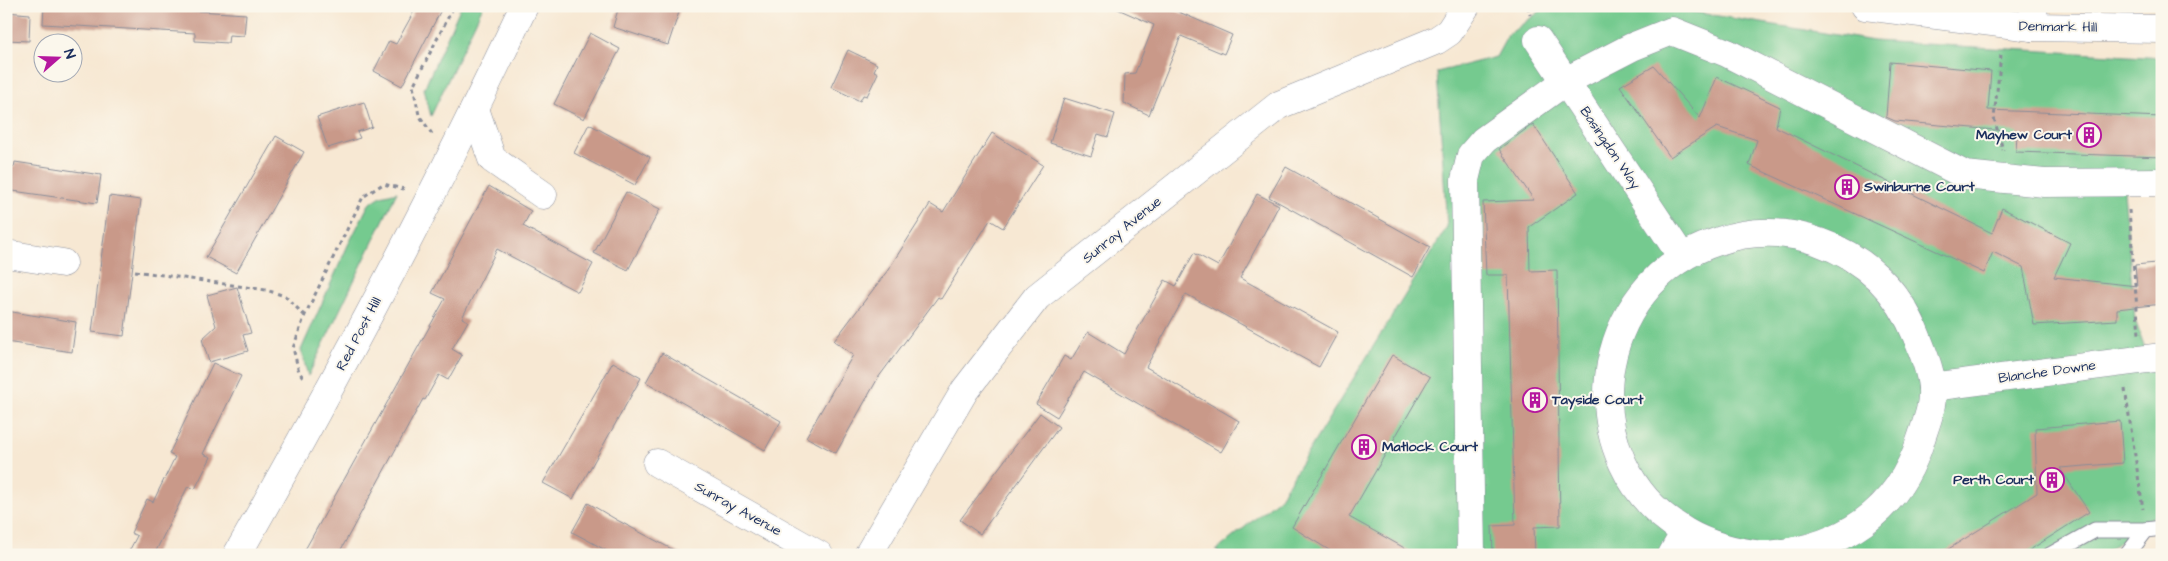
<svg xmlns="http://www.w3.org/2000/svg" width="2168" height="561" font-family="'Architects Daughter',sans-serif">
  <style>
    .green { fill: #74ca8f; stroke: #487c76 }
    .building { fill: #c99989 }
    .lines { fill: none; stroke-linecap: round; stroke-linejoin: round }
    .service-casing { stroke: #898c98; stroke-width: 17 }
    .minor-casing { stroke: #898c98; stroke-width: 29 }
    .tertiary-casing { stroke: #898c98; stroke-width: 29 }
    .primary-casing { stroke: #898c98; stroke-width: 29 }
    .path { stroke: #898c98; stroke-width: 3; stroke-dasharray: 4 4; stroke-linecap: butt }
    .service { stroke: #fff; stroke-width: 15 }
    .minor { stroke: #fff; stroke-width: 28 }
    .tertiary { stroke: #fff; stroke-width: 28 }
    .primary { stroke: #fff; stroke-width: 28 }
    .labels { text-anchor: middle; dominant-baseline: central; stroke-width: 4; stroke-linejoin: round; paint-order: stroke }
    .street-label { font-size: 14px; fill: #1b2f5e; stroke: #fbf7ec }
    .poi-label { font-size: 14px; font-weight: bold; fill: #1b2f5e; stroke: #fbf7ec; text-anchor: start }
  </style>
  <rect width="100%" height="100%" fill="#fbf7ec"/>
  <filter id="ink" filterUnits="userSpaceOnUse"><feTurbulence type="fractalNoise" baseFrequency=".02" numOctaves="2"/><feDisplacementMap in="SourceGraphic" scale="10" xChannelSelector="R" yChannelSelector="G"/><feConvolveMatrix kernelMatrix="1 2 1 2 8 2 1 2 1" color-interpolation-filters="sRGB"/></filter>
  <filter id="wash" filterUnits="userSpaceOnUse"><feTurbulence type="fractalNoise" baseFrequency=".0096" numOctaves="4" result="noise"/><feDisplacementMap in="SourceGraphic" scale="20" xChannelSelector="R" yChannelSelector="G"/><feGaussianBlur stdDeviation="1.12" result="paint"/><feColorMatrix in="noise" values="0 0 0 0 0 0 0 0 0 0 0 0 0 0 0 0 0 1.4 0 .05"/><feComposite in="paint" operator="in"/></filter>
  <g filter="url(#wash)">
    <rect width="100%" height="100%" fill="#f7e8d3"/>
    <g class="green">
      <polygon points="461,6 483,6 431,116 424,89"/>
      <polygon points="1547,6 1656,6 1874,41 2162,58 2162,172 2124,192 2135,320 2158,385 2162,403 2162,510 2102,555 1223,555 1216,551 1279,499 1447,227 1437,72 1496,57 1508,35"/>
      <polygon points="397,192 308,376 301,350 348,245 369,204 381,196"/>
    </g>
    <g id="blocks">
      <g class="building">
        <polygon points="44,6 164,6 164,9 246,14 244,36 229,35 228,43 195,41 195,33 43,24"/>
        <polygon points="417,6 443,6 402,86 374,71 389,41 396,44"/>
        <polygon points="619,6 681,6 668,45 613,27"/>
        <polygon points="1111,6 1165,6 1232,35 1224,54 1181,36 1149,115 1124,103 1125,74 1135,73 1154,25"/>
        <polygon points="6,12 30,14 29,41 6,40"/>
        <polygon points="590,33 620,49 584,119 554,104"/>
        <polygon points="848,50 877,64 874,71 878,73 867,96 863,95 860,101 831,87"/>
        <polygon points="1890,62 1991,71 1988,110 2162,117 2162,157 2016,152 2017,132 1895,121 1886,117"/>
        <polygon points="1654,66 1700,118 1717,77 1780,107 1776,127 1992,233 2002,208 2070,243 2054,277 2137,286 2135,265 2156,263 2157,268 2162,267 2162,304 2117,309 2117,320 2034,325 2023,267 1993,252 1984,273 1749,165 1757,140 1717,127 1670,157 1620,86"/>
        <polygon points="1064,98 1115,114 1108,137 1098,134 1091,156 1050,143"/>
        <polygon points="364,102 372,127 357,132 360,138 328,148 317,117"/>
        <polygon points="589,124 650,157 635,185 574,153"/>
        <polygon points="1533,124 1578,193 1529,227 1530,271 1557,270 1560,526 1534,527 1535,555 1493,555 1492,526 1515,525 1508,275 1486,275 1483,202 1534,200 1499,149"/>
        <polygon points="992,133 1043,165 1003,228 990,220 941,299 938,297 878,378 836,453 806,437 853,355 834,341 888,270 930,204 943,212"/>
        <polygon points="276,136 304,152 236,273 206,257"/>
        <polygon points="15,162 101,175 97,203 6,190 6,166 14,167"/>
        <polygon points="1286,167 1430,247 1413,277 1269,197"/>
        <polygon points="489,186 531,211 523,226 593,264 578,292 497,249 462,318 468,321 452,349 462,355 448,380 439,375 425,400 423,399 338,555 302,555 445,299 432,293"/>
        <polygon points="626,192 660,209 628,270 594,253"/>
        <polygon points="1257,194 1279,205 1240,278 1338,332 1319,367 1186,294 1146,367 1239,421 1221,452 1084,372 1057,417 1036,404 1064,356 1071,360 1088,332 1124,354 1165,280 1176,286 1194,253 1218,266"/>
        <polygon points="109,196 141,200 124,336 92,332"/>
        <polygon points="237,287 251,333 243,335 248,351 209,362 202,339 216,326 207,295"/>
        <polygon points="6,311 76,322 72,352 6,342"/>
        <polygon points="662,353 781,421 765,450 646,382"/>
        <polygon points="1392,355 1430,377 1349,517 1417,555 1337,555 1292,527"/>
        <polygon points="613,362 641,378 573,499 543,483"/>
        <polygon points="213,363 241,376 203,454 211,457 195,489 188,486 154,555 127,555 137,536 131,533 147,499 153,502 175,457 169,454"/>
        <polygon points="1040,413 1059,427 980,534 960,520"/>
        <polygon points="2120,421 2123,463 2060,468 2089,512 2022,555 1939,555 2037,493 2035,428"/>
        <polygon points="588,503 617,520 683,555 614,555 591,542 572,532"/>
      </g>
    </g>
  </g>
  <g filter="url(#ink)">
    <use href="#blocks" fill-opacity="0" stroke="#898c98" stroke-width="1"/>
    <g class="lines">
      <defs>
        <g id="service">
          <polyline points="2146,530 2162,528"/>
          <polyline points="2050,555 2095,530 2146,530 2127,555"/>
        </g>
        <g id="minor">
          <polyline points="2032,27 2034,6"/>
          <polyline points="1538,40 1682,257"/>
          <polyline points="475,109 492,159 543,195"/>
          <polyline points="6,254 63,263"/>
          <polyline points="1932,387 2162,357"/>
          <polyline points="657,463 819,555"/>
          <polyline points="1471,555 1465,180 1471,155 1484,140 1566,81 1632,47 1672,31 1727,53 1965,175 2044,183 2162,182"/>
          <polyline points="1672,555 1685,532"/>
          <path d="M1763,555C1736,552 1710,546 1686,532C1567,463 1589,282 1719,241C1751,230 1787,230 1819,242C1865,258 1899,291 1917,337C1923,353 1932,373 1932,390C1933,408 1926,423 1921,439C1898,513 1841,549 1766,555"/>
        </g>
        <g id="tertiary">
          <path d="M237,555C339,375 436,193 524,6"/>
          <polyline points="868,555 965,390 1037,297 1279,105 1437,40 1449,32 1466,6"/>
        </g>
        <polyline id="primary" points="1865,6 2032,27 2162,29"/>
      </defs>
      <use href="#service" class="service-casing"/>
      <use href="#minor" class="minor-casing"/>
      <use href="#tertiary" class="tertiary-casing"/>
      <use href="#primary" class="primary-casing"/>
      <g class="path">
        <polyline points="1528,6 1530,15"/>
        <polyline points="2001,55 1994,118 2003,150"/>
        <polyline points="432,134 419,115 413,86 454,6"/>
        <polyline points="2129,210 2139,334"/>
        <polyline points="135,271 266,290 285,296 304,315"/>
        <polyline points="303,377 299,372 293,348 305,315 363,197 383,184 404,189"/>
        <polyline points="2125,389 2143,509"/>
      </g>
      <use href="#service" class="service"/>
      <use href="#minor" class="minor"/>
      <use href="#tertiary" class="tertiary"/>
      <use href="#primary" class="primary"/>
    </g>
  </g>
  <defs>
    <symbol id="building-ring" viewBox="-11 -11 22 22"><circle r="9.5" fill="#fbf7ec" stroke="#b5179e" stroke-width="1.5"/><path d="M-4-6H4V6H1V3H-1V6H-4ZM-2.5-4.3h1.7v1.8h-1.7ZM.8-4.3h1.7v1.8H.8ZM-2.5-1h1.7V.8h-1.7ZM.8-1h1.7V.8H.8Z" fill="#b5179e"/></symbol>
  </defs>
  <g fill-rule="evenodd">
    <use href="#building-ring" x="2075" y="121" width="28" height="28"/>
    <use href="#building-ring" x="1833" y="173" width="28" height="28"/>
    <use href="#building-ring" x="1521" y="386" width="28" height="28"/>
    <use href="#building-ring" x="1350" y="433" width="28" height="28"/>
    <use href="#building-ring" x="2038" y="466" width="28" height="28"/>
  </g>
  <g class="labels">
    <g class="street-label">
      <text transform="translate(2058 27) rotate(1)">Denmark Hill</text>
      <text transform="translate(1610 148) rotate(56)">Basingdon Way</text>
      <text transform="translate(1122 230) rotate(-39)">Sunray Avenue</text>
      <text transform="translate(359 334) rotate(-62)">Red Post Hill</text>
      <text transform="translate(2047 372) rotate(-8)">Blanche Downe</text>
      <text transform="translate(738 509) rotate(29)">Sunray Avenue</text>
    </g>
    <g class="poi-label">
      <text x="2072" y="135" text-anchor="end">Mayhew Court</text>
      <text x="1864" y="187">Swinburne Court</text>
      <text x="1552" y="400">Tayside Court</text>
      <text x="1382" y="447">Matlock Court</text>
      <text x="2034" y="480" text-anchor="end">Perth Court</text>
    </g>
  </g>
  <rect width="2168" height="561" fill="none" stroke="#fbf7ec" stroke-width="25"/>
  <g transform="translate(58 58) rotate(70)"><circle r="24" fill="#fbf7ec" stroke="#a1a7b3"/>
  <path d="M0-4L9 19L0 12L-9 19Z" fill="#b5179e"/>
  <text y="-8" font-size="14" font-weight="bold" text-anchor="middle" fill="#1b2f5e">N</text>
  </g>
</svg>
